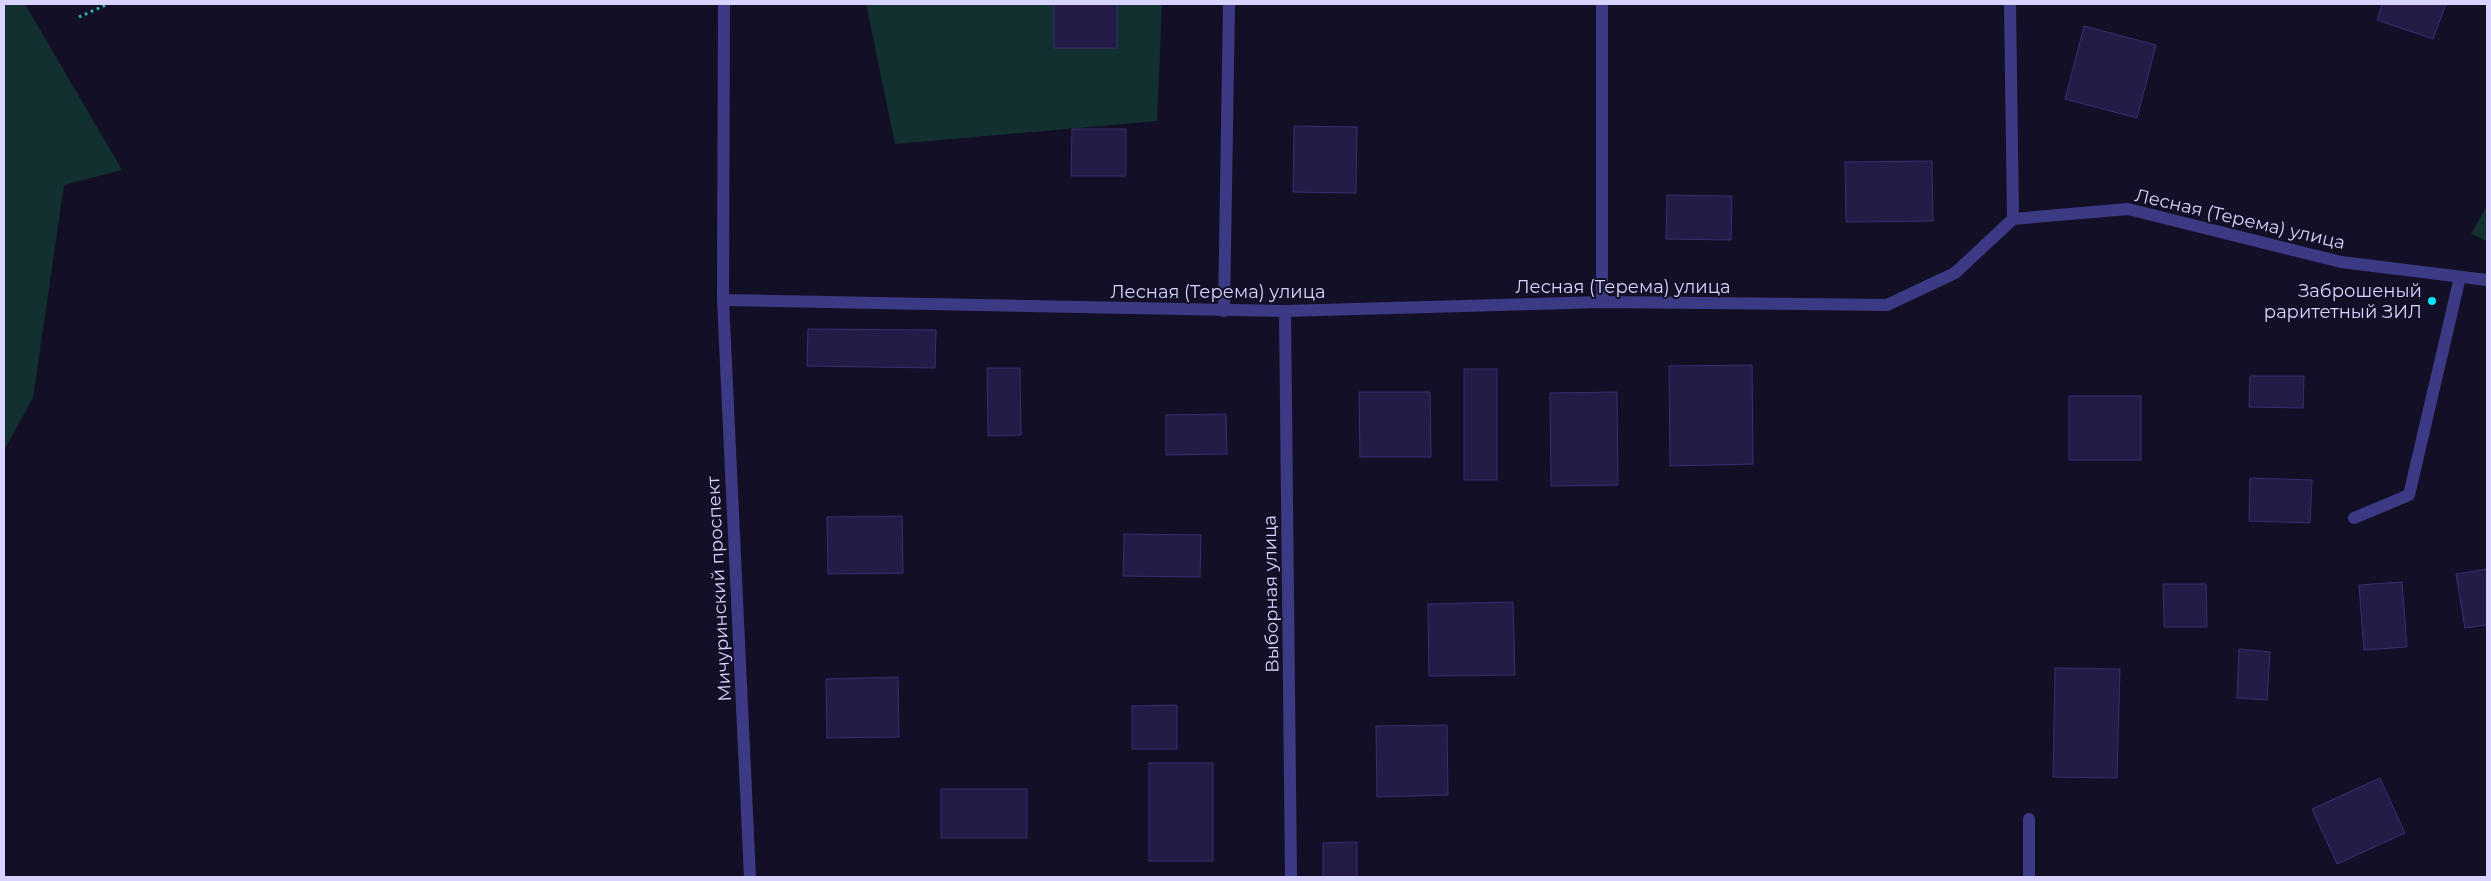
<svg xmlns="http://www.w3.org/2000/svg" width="2491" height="881" font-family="Montserrat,sans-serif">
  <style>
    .green { fill: #12302f }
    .building { fill: #241b47; stroke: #3b2d73 }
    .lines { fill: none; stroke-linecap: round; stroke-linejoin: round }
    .path { stroke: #2fb8b0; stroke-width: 3; stroke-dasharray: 2.5 4; stroke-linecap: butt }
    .lane { stroke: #3d3a85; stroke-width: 12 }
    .street { stroke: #3d3a85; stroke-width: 12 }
    .poi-dot { fill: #00e5ff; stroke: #130f26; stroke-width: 2 }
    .labels { text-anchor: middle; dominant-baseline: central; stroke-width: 4; stroke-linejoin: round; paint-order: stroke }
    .street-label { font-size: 18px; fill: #d9d4ff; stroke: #130f26 }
    .poi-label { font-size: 18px; fill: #d9d4ff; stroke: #130f26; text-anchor: end }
  </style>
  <rect width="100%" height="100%" fill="#130f26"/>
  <g class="green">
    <polygon points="4,4 25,4 122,170 64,185 33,398 4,450"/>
    <polygon points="866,4 1162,4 1157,121 895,144"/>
    <polygon points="2487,206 2487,241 2471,234"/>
  </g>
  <g class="building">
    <rect x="1054" y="4" width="63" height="44"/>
    <polygon points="2382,4 2446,4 2433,39 2377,20"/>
    <polygon points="2084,26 2156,45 2137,118 2065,99"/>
    <polygon points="1294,126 1357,127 1356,193 1293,192"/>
    <polygon points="1072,129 1126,129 1126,176 1071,176"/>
    <polygon points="1932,161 1933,221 1846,222 1845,162"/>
    <polygon points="1667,195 1732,196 1731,240 1666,239"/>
    <polygon points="808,329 936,330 935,368 807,366"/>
    <polygon points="1752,365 1753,464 1670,466 1669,366"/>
    <polygon points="987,368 1020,368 1021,435 988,436"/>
    <rect x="1464" y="369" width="33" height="111"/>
    <polygon points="2250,376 2304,376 2303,408 2249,407"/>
    <polygon points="1359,392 1430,392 1431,457 1360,457"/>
    <polygon points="1617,392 1618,485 1551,486 1550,393"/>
    <rect x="2069" y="396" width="72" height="64"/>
    <polygon points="1226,414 1227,454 1166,455 1166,415"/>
    <polygon points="2250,478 2312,480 2310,523 2249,521"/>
    <polygon points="902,516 903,573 828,574 827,517"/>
    <polygon points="1124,534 1201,535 1200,577 1123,576"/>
    <polygon points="2487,569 2487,625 2465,628 2456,574"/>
    <polygon points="2402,582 2407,647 2364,650 2359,585"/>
    <polygon points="2163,584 2206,584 2207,627 2164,627"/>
    <polygon points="1513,602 1515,675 1429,676 1428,604"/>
    <polygon points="2239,649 2270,652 2267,700 2237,698"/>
    <polygon points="2055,668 2120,669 2117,778 2053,777"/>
    <polygon points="898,677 899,737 827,738 826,679"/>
    <polygon points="1177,705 1177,749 1132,749 1132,706"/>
    <polygon points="1447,725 1448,795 1377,797 1376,726"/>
    <rect x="1149" y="763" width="64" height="98"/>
    <polygon points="2380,778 2405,833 2337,864 2312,809"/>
    <rect x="941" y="789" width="86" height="49"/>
    <polygon points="1357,842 1357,877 1323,877 1323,843"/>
  </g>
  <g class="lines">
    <polyline class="path" points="79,17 108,4"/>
    <g class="lane">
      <polyline points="1602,4 1602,302"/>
      <polyline points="2010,4 2013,219"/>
      <polyline points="1224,311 1229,4"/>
      <polyline points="2354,518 2409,495 2460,277"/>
      <polyline points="2029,819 2029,877"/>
    </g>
    <g class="street">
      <polyline points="724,4 723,300 750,877"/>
      <polyline points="723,300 1285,311 1602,302 1887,305 1955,273 2013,219 2128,209 2341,262 2487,280"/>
      <polyline points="1285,311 1291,877"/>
    </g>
  </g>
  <circle class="poi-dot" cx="2432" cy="301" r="5"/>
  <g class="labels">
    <g class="street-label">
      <text transform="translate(2240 219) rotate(13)">Лесная (Терема) улица</text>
      <text x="1623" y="287">Лесная (Терема) улица</text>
      <text x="1218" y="292">Лесная (Терема) улица</text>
      <text transform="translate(719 589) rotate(-93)">Мичуринский проспект</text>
      <text transform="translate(1271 594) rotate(-91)">Выборная улица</text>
    </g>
    <g class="poi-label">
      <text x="2422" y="291">Заброшеный<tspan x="2422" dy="21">раритетный ЗИЛ</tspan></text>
    </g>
  </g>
  <rect width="2491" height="881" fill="none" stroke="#d9d4ff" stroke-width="10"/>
</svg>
